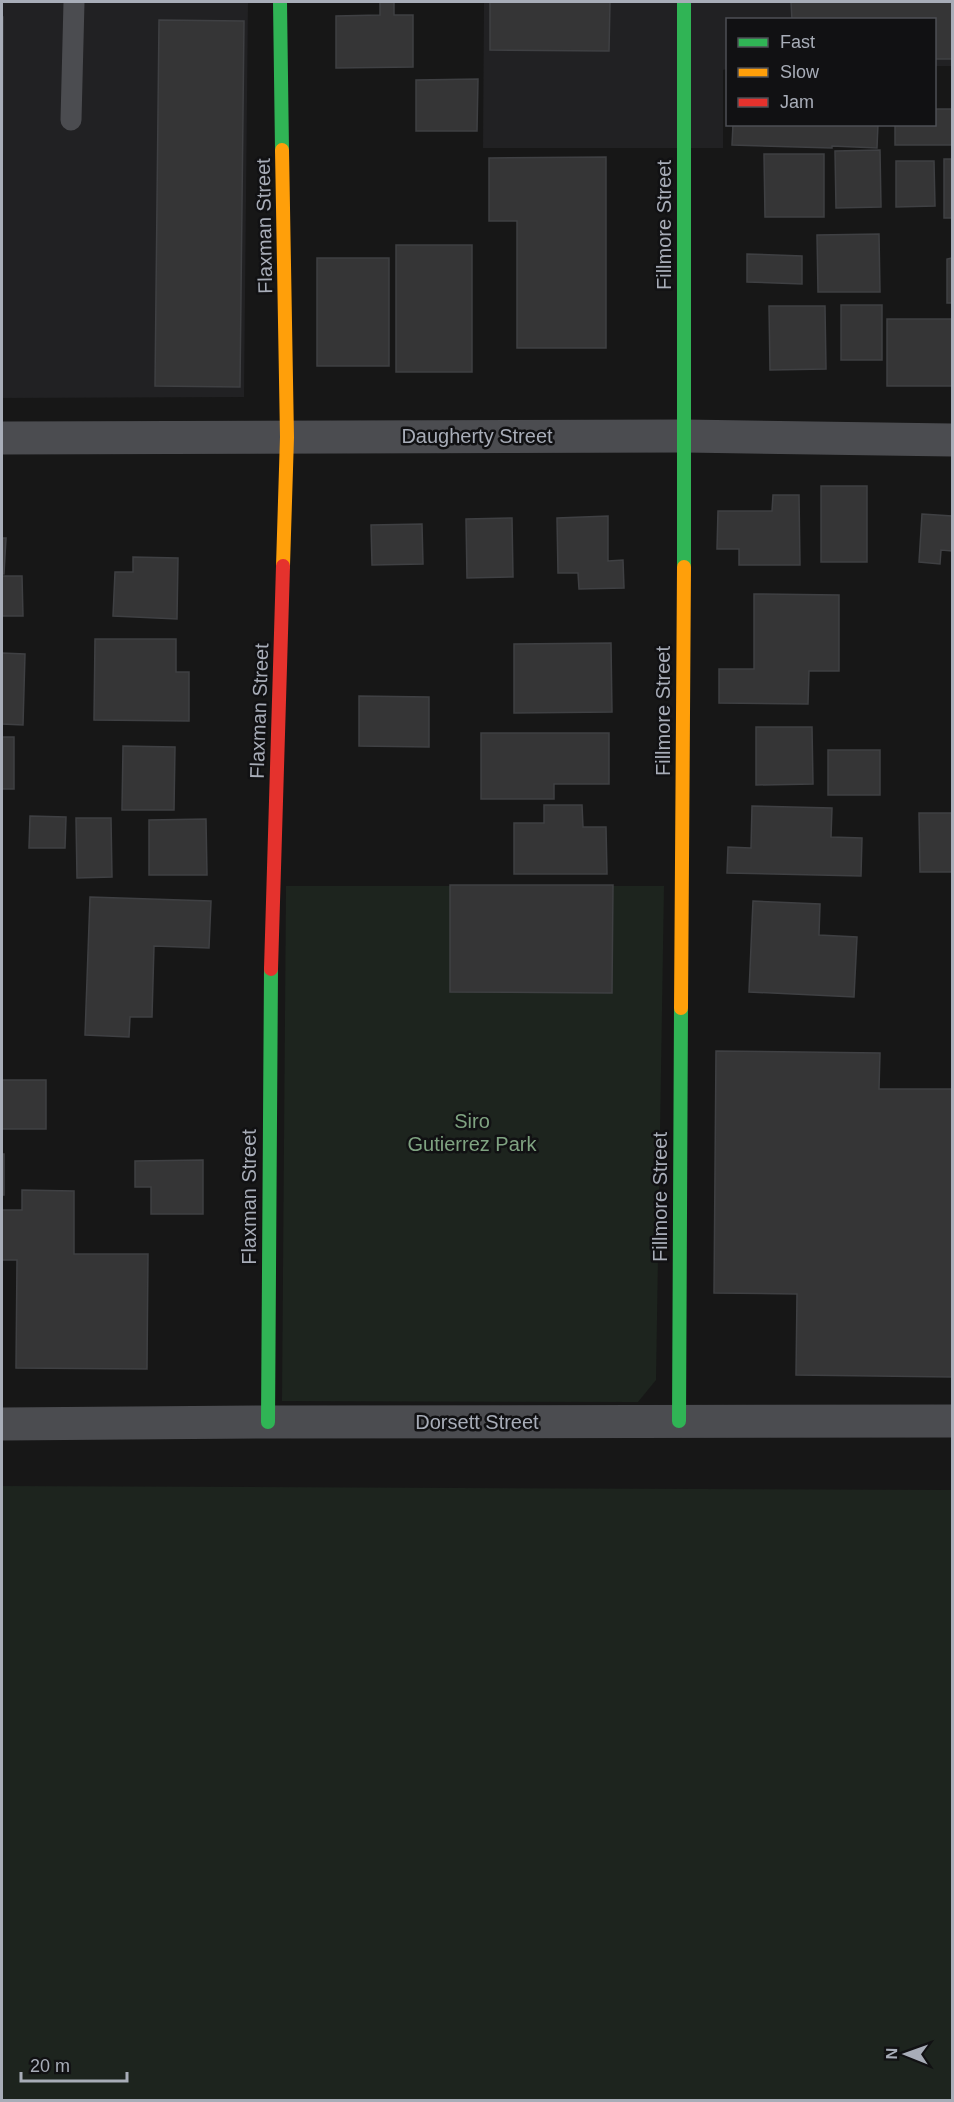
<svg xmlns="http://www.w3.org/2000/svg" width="954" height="2102" font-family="Helvetica,sans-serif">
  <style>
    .built { fill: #212123 }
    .green { fill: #1d241e }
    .building { fill: #353536; stroke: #3f4043; stroke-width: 1.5 }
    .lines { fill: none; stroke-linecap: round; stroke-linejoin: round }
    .lane { stroke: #4b4c50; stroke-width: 21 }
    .street { stroke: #4b4c50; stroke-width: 33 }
    .fast { stroke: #30b455; stroke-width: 14 }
    .slow { stroke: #ff9f0a; stroke-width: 14 }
    .jam { stroke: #e5322d; stroke-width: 14 }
    .labels { text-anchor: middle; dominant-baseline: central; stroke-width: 5; stroke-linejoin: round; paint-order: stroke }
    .street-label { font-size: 20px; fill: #a8adb8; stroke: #111113 }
    .park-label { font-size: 20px; fill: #7fa381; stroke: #111113 }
  </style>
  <rect width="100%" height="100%" fill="#171717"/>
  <g class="built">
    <polygon points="2,2 248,2 244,397 2,398"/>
    <polygon points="484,2 952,2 952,66 935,66 934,20 728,20 727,69 723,70 723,148 483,148"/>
  </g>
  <g class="green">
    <polygon points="286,886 664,886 656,1380 638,1402 282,1401"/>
    <polygon points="2,1486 952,1490 952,2100 2,2100"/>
  </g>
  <g class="building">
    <polygon points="380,2 394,2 394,15 413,15 413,67 336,68 336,16 380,15"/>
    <polygon points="490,2 610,2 609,51 490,50"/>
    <polygon points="791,2 952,2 952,59 934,59 934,20 792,20"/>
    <polygon points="2,17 3,17 2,223"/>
    <polygon points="159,20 244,21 240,387 155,386"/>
    <polygon points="478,79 477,131 416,131 416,80"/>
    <polygon points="934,109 952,109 952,145 895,145 895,124 934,124"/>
    <polygon points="733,124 878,124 877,148 832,146 832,148 732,145"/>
    <polygon points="880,150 881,207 836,208 835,151"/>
    <polygon points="764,154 824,154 824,217 765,217"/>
    <polygon points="606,157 606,348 517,348 517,221 489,221 489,158"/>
    <rect x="944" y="159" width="8" height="59"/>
    <polygon points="896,161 934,161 935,206 896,207"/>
    <polygon points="879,234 880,292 818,292 817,235"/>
    <rect x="396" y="245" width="76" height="127"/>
    <polygon points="747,254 802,256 802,284 747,282"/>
    <rect x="317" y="258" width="72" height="108"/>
    <polygon points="952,258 952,303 947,303 947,259"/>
    <rect x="841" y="305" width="41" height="55"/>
    <polygon points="769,306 825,306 826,369 770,370"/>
    <rect x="887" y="319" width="65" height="67"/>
    <rect x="821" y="486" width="46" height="76"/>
    <polygon points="773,495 799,495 800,565 739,565 739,549 717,549 718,511 772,511"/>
    <polygon points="922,514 952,516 952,551 941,550 940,564 919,562"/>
    <polygon points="608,516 608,561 623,560 624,588 579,589 578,573 558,573 557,518"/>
    <polygon points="512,518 513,577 467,578 466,519"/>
    <polygon points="422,524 423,564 372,565 371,525"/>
    <polygon points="2,538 6,538 4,574 2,574"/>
    <polygon points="133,557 178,558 177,619 113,616 115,572 133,572"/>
    <polygon points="2,576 22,576 23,616 2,616"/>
    <polygon points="754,594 839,595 839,671 809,671 808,704 719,703 719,669 754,669"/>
    <polygon points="95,639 176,639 176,672 189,672 189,721 94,720"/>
    <polygon points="611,643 612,712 514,713 514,644"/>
    <polygon points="2,653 25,654 23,725 2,724"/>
    <polygon points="359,696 429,697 429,747 359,746"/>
    <polygon points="756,727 812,727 813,784 756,785"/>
    <polygon points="481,733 609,733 609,784 554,784 554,799 481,799"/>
    <rect x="2" y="737" width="12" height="52"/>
    <polygon points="123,746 175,747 174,810 122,810"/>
    <rect x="828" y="750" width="52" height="45"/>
    <polygon points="544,805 582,805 583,827 606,827 607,874 514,874 514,823 544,823"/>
    <polygon points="752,806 832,808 831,837 862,838 861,876 727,873 728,847 751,848"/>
    <polygon points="919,813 952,813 952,872 920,872"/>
    <polygon points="30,816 66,817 65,848 29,848"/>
    <polygon points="76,818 111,818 112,877 77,878"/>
    <polygon points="206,819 207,875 149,875 149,820"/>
    <polygon points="450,885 613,885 612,993 450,992"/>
    <polygon points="90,897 211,901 209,948 154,946 152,1017 130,1017 129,1037 85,1035"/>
    <polygon points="753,901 820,904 819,935 857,937 854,997 749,992"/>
    <polygon points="716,1051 880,1053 879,1089 952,1089 952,1377 796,1375 797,1294 714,1293"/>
    <rect x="2" y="1080" width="44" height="49"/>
    <rect x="2" y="1154" width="2" height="41"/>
    <polygon points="203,1160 203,1214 151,1214 151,1187 135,1187 135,1161"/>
    <polygon points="22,1190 74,1191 74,1254 148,1254 147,1369 16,1368 17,1260 2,1260 2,1210 22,1210"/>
  </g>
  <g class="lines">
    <polyline class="lane" points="71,120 74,2"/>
    <g class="street">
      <polyline points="2,438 685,436 952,440"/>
      <polyline points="2,1424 268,1422 952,1421"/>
    </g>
    <g class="fast">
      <polyline points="280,2 282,150"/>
      <polyline points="684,567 684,2"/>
      <polyline points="679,1421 681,1008"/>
      <polyline points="268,1422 271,969"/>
    </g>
    <g class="slow">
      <polyline points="282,150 287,437 283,566"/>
      <polyline points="681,1008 684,567"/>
    </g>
    <polyline class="jam" points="271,969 283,566"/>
  </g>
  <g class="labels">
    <g class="street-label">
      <text transform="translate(664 225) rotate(-90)">Fillmore Street</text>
      <text transform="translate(264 226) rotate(-91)">Flaxman Street</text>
      <text x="477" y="436">Daugherty Street</text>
      <text transform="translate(259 711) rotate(-88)">Flaxman Street</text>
      <text transform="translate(663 711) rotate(-90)">Fillmore Street</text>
      <text transform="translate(249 1197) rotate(-90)">Flaxman Street</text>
      <text transform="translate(660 1197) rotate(-90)">Fillmore Street</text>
      <text x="477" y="1422">Dorsett Street</text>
    </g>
    <g class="park-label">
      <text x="472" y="1121">Siro<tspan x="472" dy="23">Gutierrez Park</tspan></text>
    </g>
  </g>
  <rect width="954" height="2102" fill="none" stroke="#a8adb8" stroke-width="6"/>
  <rect x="726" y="18" width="210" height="108" fill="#111113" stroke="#4d4f55" stroke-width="1.5"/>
  <rect x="738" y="38" width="30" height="9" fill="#30b455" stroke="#4d4f55" stroke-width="1.5"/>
  <text x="780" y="48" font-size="18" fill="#a8adb8">Fast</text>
  <rect x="738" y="68" width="30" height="9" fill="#ff9f0a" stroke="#4d4f55" stroke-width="1.5"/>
  <text x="780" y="78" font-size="18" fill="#a8adb8">Slow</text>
  <rect x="738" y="98" width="30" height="9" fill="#e5322d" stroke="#4d4f55" stroke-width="1.5"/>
  <text x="780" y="108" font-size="18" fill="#a8adb8">Jam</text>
  <g transform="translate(906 2054) rotate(271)" stroke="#111113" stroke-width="4.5" paint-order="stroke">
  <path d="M0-4.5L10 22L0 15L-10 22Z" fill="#a8adb8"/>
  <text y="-9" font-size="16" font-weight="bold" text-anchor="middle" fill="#a8adb8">N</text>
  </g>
  <path d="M21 2072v9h106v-9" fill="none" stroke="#a8adb8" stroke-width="3"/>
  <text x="30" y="2072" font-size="18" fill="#a8adb8" stroke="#111113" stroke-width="4.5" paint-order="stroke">20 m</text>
</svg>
